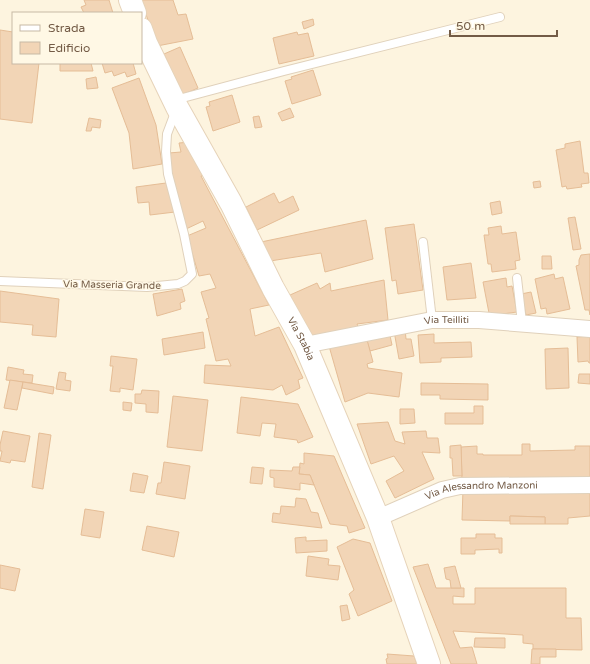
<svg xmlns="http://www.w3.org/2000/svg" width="590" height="664" font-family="'Varela Round',sans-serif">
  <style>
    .building { fill: #f2d5b6; stroke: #e5bd96 }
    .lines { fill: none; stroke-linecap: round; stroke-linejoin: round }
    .lane-casing { stroke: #e0d1bb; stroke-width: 10 }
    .street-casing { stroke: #e0d1bb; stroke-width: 18 }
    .secondary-casing { stroke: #e6d3b9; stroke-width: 24 }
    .lane { stroke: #fff; stroke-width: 8 }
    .street { stroke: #fff; stroke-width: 16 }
    .secondary { stroke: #fff; stroke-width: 22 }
    .labels { text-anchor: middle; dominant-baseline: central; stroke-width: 3; stroke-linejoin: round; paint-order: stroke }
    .street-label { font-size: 10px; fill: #735b46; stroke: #fff8e5 }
  </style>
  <rect width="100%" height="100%" fill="#fdf4df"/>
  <g class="building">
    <polygon points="84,0 109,0 113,13 84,13 81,7 86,5"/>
    <polygon points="141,0 173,0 178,15 186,14 193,39 157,46"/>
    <polygon points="313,19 314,25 304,29 302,22"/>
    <polygon points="0,30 13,32 13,63 39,63 32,123 0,119"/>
    <polygon points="297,32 298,35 308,33 314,56 279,64 273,38"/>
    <polygon points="180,47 198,88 182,95 164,54"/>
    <polygon points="60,63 91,63 93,71 60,71"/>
    <polygon points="102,63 133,63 136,74 127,77 125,72 114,76 112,71 105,73"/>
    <polygon points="313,70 321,95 292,104 285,81 292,79 291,77"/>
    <polygon points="96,77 98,88 87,89 86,79"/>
    <polygon points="139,78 156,125 162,164 133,169 129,133 112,88"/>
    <polygon points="232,95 240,122 213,131 206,107 210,106 209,102"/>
    <polygon points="290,108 294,117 282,121 278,113"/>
    <polygon points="259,116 262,127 255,128 253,117"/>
    <polygon points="89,118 101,120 100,128 92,127 91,131 86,131"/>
    <polygon points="580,141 584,173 588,173 589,183 581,184 582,187 567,189 566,186 562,187 556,150 565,148 565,144"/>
    <polygon points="191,142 205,175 201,176 269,305 250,309 255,336 279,327 303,378 298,380 300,388 286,395 282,385 273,390 204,383 205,365 231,366 228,359 216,361 206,319 209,318 201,292 216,288 210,274 199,276 187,236 206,228 203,221 186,229 172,181 169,153 181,152 179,143"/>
    <polygon points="540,181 541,187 534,188 533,182"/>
    <polygon points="166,183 175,212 150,215 149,202 138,203 136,187"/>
    <polygon points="274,193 279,203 293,196 299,210 257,230 246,207"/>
    <polygon points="500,201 502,213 492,215 490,203"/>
    <polygon points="575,217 581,249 573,250 568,218"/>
    <polygon points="366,220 373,259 325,272 321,253 270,261 261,242"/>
    <polygon points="414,224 423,290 398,294 396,280 392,281 385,228"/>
    <polygon points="501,226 502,234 516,232 520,260 515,261 516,269 492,272 491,264 488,264 484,235 489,235 488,228"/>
    <polygon points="590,254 590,315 589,310 585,310 576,266 579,265 579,260 581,255"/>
    <polygon points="542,256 551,256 552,269 542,269"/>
    <polygon points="471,263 476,298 447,300 443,267"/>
    <polygon points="554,274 555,279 563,277 570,309 547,314 546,308 541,309 535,279"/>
    <polygon points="506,278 507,287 512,286 517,312 495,315 489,313 483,282"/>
    <polygon points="384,280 388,320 357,324 359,329 312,339 290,295 317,283 320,289 330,283 331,291"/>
    <polygon points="182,289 185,301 180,303 181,309 157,316 153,294"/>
    <polygon points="0,291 59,299 56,337 32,335 33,325 0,322"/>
    <polygon points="531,292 536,313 526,315 521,294"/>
    <polygon points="405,329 406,339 411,339 414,356 399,359 394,331"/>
    <polygon points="389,331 392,345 370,351 366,338"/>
    <polygon points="203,332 205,348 164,355 162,339"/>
    <polygon points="434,334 434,343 471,342 472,357 441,358 441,362 420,363 418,335"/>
    <polygon points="366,336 373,362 367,364 368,368 402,373 399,397 368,393 345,402 329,346"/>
    <polygon points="590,336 590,363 589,363 588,361 578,362 577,337"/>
    <polygon points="568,348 569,388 546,389 545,349"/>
    <polygon points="111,356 137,359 133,390 120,388 120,392 110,391 113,366 110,366"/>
    <polygon points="8,367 24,370 23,374 33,375 32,383 6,380"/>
    <polygon points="59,372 66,373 65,380 71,381 70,391 56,389"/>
    <polygon points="579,374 590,374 590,384 578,383"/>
    <polygon points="10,380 23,382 17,410 4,408"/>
    <polygon points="23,382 54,387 53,394 22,388"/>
    <polygon points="421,383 488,384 488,400 440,399 440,395 421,395"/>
    <polygon points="142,390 159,391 158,413 146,412 146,404 135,403 135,394 141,394"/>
    <polygon points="173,396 208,400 202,451 167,447"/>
    <polygon points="241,397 298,404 313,437 298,443 297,440 274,437 276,424 262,423 260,436 237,433"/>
    <polygon points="123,402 132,403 131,411 123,410"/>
    <polygon points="474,406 483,406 483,424 445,424 445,413 474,413"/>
    <polygon points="400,409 414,409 415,423 400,424"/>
    <polygon points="388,422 395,441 405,444 402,432 426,431 427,438 438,438 440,453 422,452 434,479 395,498 386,481 404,471 394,456 371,464 357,424"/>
    <polygon points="3,431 30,436 25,462 11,460 10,463 0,461 2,451 0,451 0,445"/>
    <polygon points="39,433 51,435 43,489 32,487"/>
    <polygon points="522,444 530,444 530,451 575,450 575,446 590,446 590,478 462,480 461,447 477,446 477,454 483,454 483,455 522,455"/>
    <polygon points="461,445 462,476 453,476 452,458 450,458 450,446"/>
    <polygon points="304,453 334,456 365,528 349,533 347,526 330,524 310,475 299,474 300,463 304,464"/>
    <polygon points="164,462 190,466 185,499 156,494 158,483 161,483"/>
    <polygon points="252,467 264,468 262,484 250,483"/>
    <polygon points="293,467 300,467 299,474 310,475 314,485 300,483 300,490 274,487 274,478 270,477 270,470 292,471"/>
    <polygon points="133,473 148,476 144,493 130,491"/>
    <polygon points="463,489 590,490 590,516 568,518 568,524 545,524 545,517 510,516 510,521 462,520"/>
    <polygon points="296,498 306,499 311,512 318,513 322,528 272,522 273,513 280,514 281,506 295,507"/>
    <polygon points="85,509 104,512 100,538 81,535"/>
    <polygon points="510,516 545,517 545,524 510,524"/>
    <polygon points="147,526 179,532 174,557 142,550"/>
    <polygon points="476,534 495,534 495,538 502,538 502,553 499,553 499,549 475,550 475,554 461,554 461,538 476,538"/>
    <polygon points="306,537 306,541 327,540 327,551 296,553 295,538"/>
    <polygon points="353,539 370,543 392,601 358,616 349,594 354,590 337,547"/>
    <polygon points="308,556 329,559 328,565 340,566 338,580 306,576"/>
    <polygon points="428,564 436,588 464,588 464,597 453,596 453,604 475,604 475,588 566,588 566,618 581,618 582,650 533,649 533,644 523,643 523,635 453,631 460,648 472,647 477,664 451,664 413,567"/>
    <polygon points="0,565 20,569 15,591 0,588"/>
    <polygon points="455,566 461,588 451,588 450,580 446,579 444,568"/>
    <polygon points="347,605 350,619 342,621 340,606"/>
    <polygon points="475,638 505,638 505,648 474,647"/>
    <polygon points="532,649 556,649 556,657 540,657 540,664 531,664"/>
    <polygon points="387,654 414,656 417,664 387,664 386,659 388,658"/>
  </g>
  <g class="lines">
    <defs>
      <g id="lane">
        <polyline points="175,100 284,71 500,17"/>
        <polyline points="423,242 432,320"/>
        <polyline points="517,278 522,323"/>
        <polyline points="0,281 147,287 178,284 185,281 192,274 184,234 168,174 166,152 167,134 176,110"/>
      </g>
      <g id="street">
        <path id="s1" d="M305,345L432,320H479L590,329"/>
        <path id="s2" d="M378,518L442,490L460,486L590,485"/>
      </g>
      <g id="secondary">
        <polyline points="130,0 135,13"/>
        <path id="s3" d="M141,29L146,43L177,107L231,203L273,288L305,345L378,518L429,664"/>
      </g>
    </defs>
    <use href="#lane" class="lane-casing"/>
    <use href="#street" class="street-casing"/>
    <use href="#secondary" class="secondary-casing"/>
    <use href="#lane" class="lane"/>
    <use href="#street" class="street"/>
    <use href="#secondary" class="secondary"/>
  </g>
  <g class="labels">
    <g class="street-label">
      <text transform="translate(112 285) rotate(1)">Via Masseria Grande</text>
      <text stroke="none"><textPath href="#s1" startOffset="144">Via Teilliti</textPath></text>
      <text stroke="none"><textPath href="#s3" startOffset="349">Via Stabia</textPath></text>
      <text stroke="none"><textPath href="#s2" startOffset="109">Via Alessandro Manzoni</textPath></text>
    </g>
  </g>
  <rect x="12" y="12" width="130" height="52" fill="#fff8e5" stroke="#c7b9a5"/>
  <rect x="20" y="25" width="20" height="6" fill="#ffffff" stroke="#c7b9a5"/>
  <text x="48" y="32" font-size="12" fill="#735b46">Strada</text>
  <rect x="20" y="42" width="20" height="12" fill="#f2d5b6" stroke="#c7b9a5"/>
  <text x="48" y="52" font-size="12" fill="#735b46">Edificio</text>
  <path d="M450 30v6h107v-6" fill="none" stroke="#735b46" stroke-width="2"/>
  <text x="456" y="30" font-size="12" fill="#735b46" stroke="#fff8e5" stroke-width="3" paint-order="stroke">50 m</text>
</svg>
